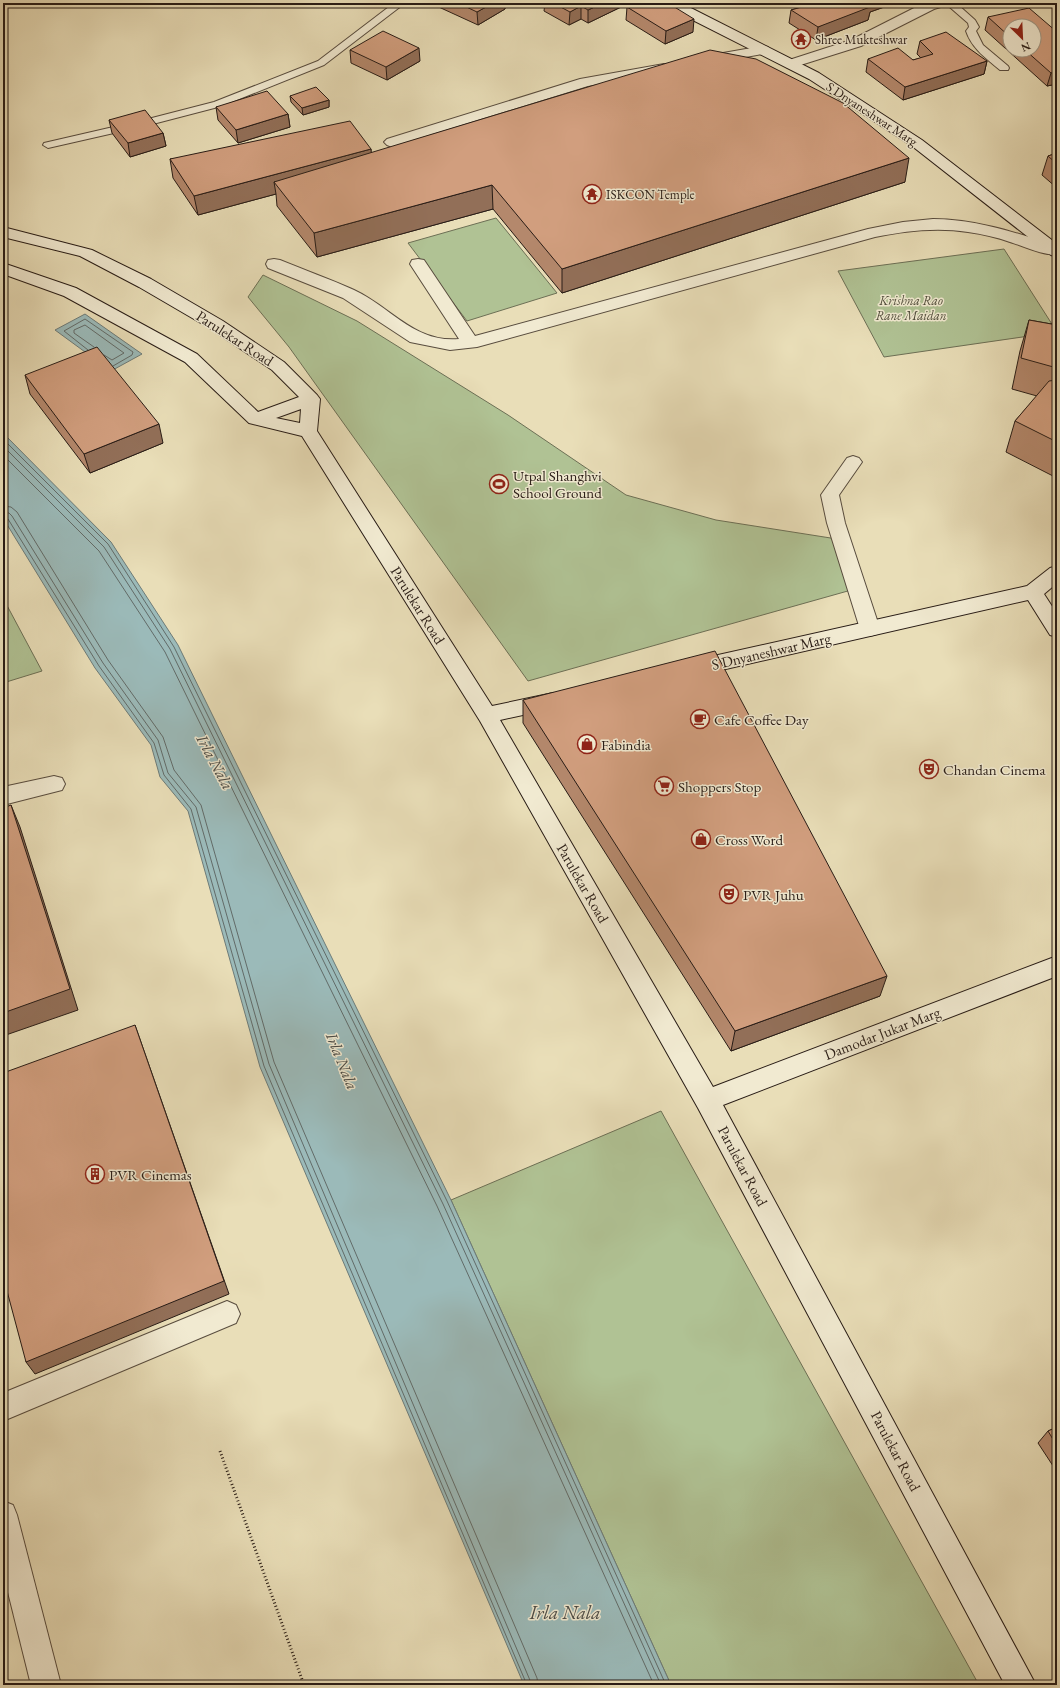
<svg xmlns="http://www.w3.org/2000/svg" width="1060" height="1688" font-family="'EB Garamond',serif">
  <style>
    .green { fill: #b0c294; stroke: #6c6f55 }
    .water { fill: #9bbab9; stroke: #6d7b78 }
    .lines { fill: none; stroke-linecap: round; stroke-linejoin: round }
    .shore { stroke: #626b68; stroke-width: 1 }
    .lane-casing { stroke: #584c3e; stroke-width: 2 }
    .street-casing { stroke: #584c3e; stroke-width: 2 }
    .secondary-casing { stroke: #281c16; stroke-width: 2 }
    .path { stroke: #281c16; stroke-width: 3; stroke-dasharray: 1 2.5; stroke-linecap: butt }
    .lane { fill: #f1ead1; fill-rule: evenodd }
    .street { fill: #f1ead1; fill-rule: evenodd }
    .secondary { fill: #f1ead1; fill-rule: evenodd }
    .wall { fill: #b4886c; stroke: #281c16; fill-rule: evenodd }
    .shaded-wall { fill: #926f58; stroke: #281c16 }
    .building { fill: #d19e7e; stroke: #281c16 }
    .labels { text-anchor: middle; dominant-baseline: central; stroke-width: 3; stroke-linejoin: round; paint-order: stroke }
    .far-poi-label { font-size: 13px; fill: #281c16; stroke: #f1ead1; text-anchor: start }
    .far-street-label { font-size: 13px; fill: #281c16; stroke: #f1ead1 }
    .far-park-label { font-size: 13px; font-style: italic; fill: #514e3c; stroke: #f1ead1 }
    .street-label { font-size: 15px; fill: #281c16; stroke: #f1ead1 }
    .poi-label { font-size: 15px; fill: #281c16; stroke: #f1ead1; text-anchor: start }
    .water-label { font-size: 16px; font-style: italic; fill: #4a4b47; stroke: #f1ead1 }
    .near-water-label { font-size: 19px; font-style: italic; fill: #4a4b47; stroke: #f1ead1 }
  </style>
  <rect width="100%" height="100%" fill="#e9deb8"/>
  <filter id="stains"><feTurbulence type="fractalNoise" baseFrequency=".005" numOctaves="4"/><feColorMatrix values="0 0 0 0 .2 0 0 0 0 .09 0 0 0 0 .02 0 0 0 .5 -.17"/></filter>
  <radialGradient id="worn" r=".72"><stop offset=".6" stop-color="#630" stop-opacity="0"/><stop offset="1" stop-color="#630" stop-opacity=".3"/></radialGradient>
  <g class="green">
    <polygon points="496,218 557,293 467,321 408,243"/>
    <polygon points="1004,249 1057,332 884,357 838,271"/>
    <polygon points="263,275 357,321 508,415 626,495 716,520 837,539 862,587 528,681 289,347 248,297"/>
    <polygon points="3,598 42,671 3,683"/>
    <polygon points="661,1111 979,1685 671,1685 451,1200"/>
  </g>
  <g class="water">
    <polygon points="85,314 142,354 111,371 55,330"/>
    <polygon points="3,433 111,542 178,645 451,1200 671,1685 524,1685 260,1067 188,811 160,777 151,745 95,668 3,518"/>
  </g>
  <g class="lines">
    <g class="shore">
      <polyline points="94,347 74,333 74,330 85,325 124,353 112,360 104,355"/>
      <polyline points="88,350 64,331 85,319 133,352 132,355 113,366"/>
      <polyline points="3,439 108,544 174,647 447,1201 666,1685"/>
      <polyline points="3,446 104,547 170,649 443,1204 661,1685"/>
      <polyline points="3,455 99,551 165,652 437,1206 654,1685"/>
      <polyline points="3,506 11,507 17,512 108,660 163,737 174,770 201,805 274,1062 537,1678 538,1685"/>
      <polyline points="3,512 9,513 12,516 103,663 158,740 168,773 196,807 269,1064 532,1685"/>
      <polyline points="3,517 8,519 99,666 154,743 164,775 191,809 264,1066 527,1685"/>
    </g>
    <defs>
      <g id="lane">
        <polygon points="394,3 405,3 324,65 222,106 149,125 48,148 43,145 44,143 148,119 214,102 318,61"/>
        <path d="M945,3H956L975,20L979,27L976,31L983,45L1008,66L1009,68L1008,70H1000C987,59 972,49 966,31L969,27L968,23Z"/>
      </g>
      <g id="street">
        <polygon points="924,3 946,3 944,6 934,9 861,46 791,68 786,67 784,64 786,61 851,40"/>
        <polygon points="763,46 768,47 770,50 768,53 706,64 701,63 699,60 701,57 706,56"/>
        <polygon points="664,64 669,65 671,68 669,71 588,86 397,145 392,147 387,145 384,142 387,139 580,79"/>
        <path d="M933,219C976,219 1017,233 1057,246V254C1047,257 1020,245 1010,242C996,237 982,234 968,232C936,227 906,231 875,237L477,347L450,350L410,342L343,298L268,268L266,264L268,260L274,259L280,260C304,270 330,279 354,290C391,307 414,343 459,339L410,264L412,260L418,259L424,260L475,336L868,229L903,222Z"/>
        <polygon points="853,456 859,458 862,462 839,495 845,523 880,629 877,634 870,636 863,634 860,629 827,523 821,495 847,458"/>
        <polygon points="54,776 62,778 65,784 62,790 3,805 3,787"/>
        <polygon points="227,1301 236,1305 240,1314 236,1323 3,1421 3,1393"/>
        <polygon points="3,1501 13,1505 17,1515 61,1685 31,1685 3,1572"/>
      </g>
      <g id="secondary">
        <polygon points="663,3 681,3 819,73 922,140 1057,244 1057,257 1051,255 912,146 809,79 665,6"/>
        <path d="M3,227L92,250L151,279L223,321L284,362L317,395L320,399L317,431L492,706L553,693L560,695L563,701L560,707L500,720L713,1087L1057,956V976L723,1105L1036,1685H1005L698,1108L480,721L302,436L249,423L185,362L64,296L3,274V263L76,288L197,354L258,412L299,397L272,370L211,329L139,287L80,256L3,237ZM301,409L300,423L276,418Z"/>
        <polygon points="1057,566 1057,583 1044,594 1057,614 1057,637 1050,635 1028,600 691,677 684,674 681,669 684,664 691,661 1027,586 1050,568"/>
      </g>
    </defs>
    <use href="#lane" class="lane-casing"/>
    <use href="#street" class="street-casing"/>
    <use href="#secondary" class="secondary-casing"/>
    <polyline class="path" points="220,1451 304,1685"/>
    <use href="#lane" class="lane"/>
    <use href="#street" class="street"/>
    <use href="#secondary" class="secondary"/>
  </g>
  <g class="wall">
    <polygon points="430,3 505,3 505,9 478,25"/>
    <polygon points="545,3 621,3 621,7 588,23 581,19 569,25 544,11"/>
    <polygon points="816,3 887,3 887,6 870,12 868,20 816,40 789,23 791,10"/>
    <polygon points="627,7 693,32 665,44 626,20"/>
    <path d="M988,17L1053,29L1055,20L1057,19V84L1047,86L985,30ZM1010,26L1034,50H1010Z"/>
    <polygon points="920,41 987,61 984,74 903,100 866,72 868,59 913,60 921,58 917,54"/>
    <polygon points="350,50 420,61 387,80 351,63"/>
    <polygon points="290,96 329,100 329,107 303,115 291,102"/>
    <polygon points="216,107 288,114 290,127 238,143 218,120"/>
    <polygon points="109,120 163,133 166,146 130,157 112,133"/>
    <polygon points="371,149 371,153 905,182 562,293 493,209 317,257 277,206 276,194 198,215 173,178 170,159"/>
    <polygon points="1057,153 1057,188 1042,175 1048,156"/>
    <polygon points="1029,320 1057,325 1057,468 1053,476 1006,452 1015,421 1037,396 1012,389 1020,351"/>
    <polygon points="25,375 163,443 90,473 30,394"/>
    <polygon points="523,700 880,996 731,1051 523,723"/>
    <polygon points="1057,1427 1057,1472 1038,1443 1048,1431"/>
  </g>
  <g class="shaded-wall">
    <polygon points="493,3 505,3 505,9 478,25 477,12"/>
    <polygon points="603,3 621,3 621,7 588,23 588,10"/>
    <polygon points="866,3 887,3 887,6 870,12 868,20 816,40 818,27"/>
    <polygon points="581,6 581,19 569,25 570,12"/>
    <polygon points="694,19 693,32 665,44 666,31"/>
    <polygon points="419,48 420,61 387,80 386,67"/>
    <polygon points="987,61 984,74 903,100 905,87"/>
    <polygon points="1057,71 1057,84 1047,86 1051,73"/>
    <polygon points="329,100 329,107 303,115 302,108"/>
    <polygon points="288,114 290,127 238,143 236,130"/>
    <polygon points="163,133 166,146 130,157 128,143"/>
    <polygon points="371,149 372,168 274,182 276,194 198,215 194,196"/>
    <polygon points="909,158 905,182 562,293 562,269"/>
    <polygon points="492,185 493,209 317,257 314,233"/>
    <polygon points="3,293 5,300 3,302"/>
    <polygon points="159,424 163,443 90,473 84,454"/>
    <polygon points="1057,465 1057,468 1053,476"/>
    <polygon points="11,805 20,827 78,1010 3,1036 3,1013"/>
    <polygon points="887,976 880,996 731,1051 735,1031"/>
    <polygon points="135,1025 229,1294 35,1374 26,1362"/>
  </g>
  <g class="building">
    <polygon points="458,3 493,3 477,12"/>
    <polygon points="553,3 603,3 588,10 581,6 570,12"/>
    <polygon points="636,3 668,3 694,19 666,31 627,7"/>
    <polygon points="816,3 867,3 870,7 818,27 791,10"/>
    <polygon points="1029,8 1057,32 1057,71 1051,73 1025,50 1034,50 1034,26 1010,26 1010,37 988,17"/>
    <polygon points="383,31 419,48 386,67 350,50"/>
    <polygon points="946,32 987,61 905,87 868,59 898,48 913,60 933,54 920,41"/>
    <polygon points="710,50 756,59 843,103 909,158 562,269 492,185 314,233 274,182"/>
    <polygon points="316,87 329,100 302,108 290,96"/>
    <polygon points="267,91 288,114 236,130 216,107"/>
    <polygon points="145,110 163,133 128,143 109,120"/>
    <polygon points="350,121 371,149 194,196 170,159"/>
    <polygon points="1057,153 1057,164 1048,156"/>
    <polygon points="1029,320 1057,325 1057,368 1021,358"/>
    <polygon points="97,347 159,424 84,454 25,375"/>
    <polygon points="1057,380 1057,442 1015,421 1049,381"/>
    <polygon points="715,651 887,976 735,1031 523,700"/>
    <polygon points="11,805 70,989 3,1013 3,808"/>
    <polygon points="135,1025 224,1281 26,1362 3,1276 3,1073"/>
    <polygon points="1057,1427 1057,1446 1048,1431"/>
  </g>
  <defs>
    <symbol id="temple-ring" viewBox="-11 -11 22 22"><circle r="9.5" fill="#f1ead1" stroke="#8f2418" stroke-width="1.5"/><path d="M0-6L5-2H3V0L6.5 2.5H4V6H1.5V3h-3V6H-4V2.5H-6.5L-3 0V-2H-5Z" fill="#8f2418"/></symbol>
    <symbol id="stadium-ring" viewBox="-11 -11 22 22"><circle r="9.5" fill="#f1ead1" stroke="#8f2418" stroke-width="1.5"/><path d="M0-5a6.5 5 0 1 0 0 10a6.5 5 0 1 0 0-10ZM-3.5-1.8h7v3.6h-7Z" fill="#8f2418"/></symbol>
    <symbol id="cafe-ring" viewBox="-11 -11 22 22"><circle r="9.5" fill="#f1ead1" stroke="#8f2418" stroke-width="1.5"/><path d="M-5.5-4.5H6V0H3Q3 3.5 0 3.5H-2.5Q-5.5 3.5-5.5 0ZM3-3.2v2h1.7v-2ZM-6 4.5H4V6H-6Z" fill="#8f2418"/></symbol>
    <symbol id="shop-ring" viewBox="-11 -11 22 22"><circle r="9.5" fill="#f1ead1" stroke="#8f2418" stroke-width="1.5"/><path d="M-5-2.5h2.3a2.7 3.5 0 0 1 5.4 0H5L5.5 6h-11ZM-1.5-2.5h3a1.5 2.3 0 0 0-3 0Z" fill="#8f2418"/></symbol>
    <symbol id="theatre-ring" viewBox="-11 -11 22 22"><circle r="9.5" fill="#f1ead1" stroke="#8f2418" stroke-width="1.5"/><path d="M-5-5.5Q0-4 5-5.5V0Q5 5 0 6Q-5 5-5 0ZM-3.3-2.5H-1v1.5H-3.3ZM1-2.5H3.3v1.5H1ZM-2.8 1Q0 5.5 2.8 1Z" fill="#8f2418"/></symbol>
    <symbol id="supermarket-ring" viewBox="-11 -11 22 22"><circle r="9.5" fill="#f1ead1" stroke="#8f2418" stroke-width="1.5"/><path d="M-6-5.5h2.5l.6 2H6L4.5 2H-2.5L-4.4-4H-6ZM-1.5 3.2a1.3 1.3 0 1 0 .1 0ZM3 3.2a1.3 1.3 0 1 0 .1 0Z" fill="#8f2418"/></symbol>
    <symbol id="building-ring" viewBox="-11 -11 22 22"><circle r="9.5" fill="#f1ead1" stroke="#8f2418" stroke-width="1.5"/><path d="M-4-6H4V6H1V3H-1V6H-4ZM-2.5-4.3h1.7v1.8h-1.7ZM.8-4.3h1.7v1.8H.8ZM-2.5-1h1.7V.8h-1.7ZM.8-1h1.7V.8H.8Z" fill="#8f2418"/></symbol>
  </defs>
  <g fill-rule="evenodd">
    <use href="#temple-ring" x="790" y="28" width="22" height="22"/>
    <use href="#temple-ring" x="581" y="183" width="22" height="22"/>
    <use href="#stadium-ring" x="488" y="473" width="22" height="22"/>
    <use href="#cafe-ring" x="689" y="708" width="22" height="22"/>
    <use href="#shop-ring" x="576" y="733" width="22" height="22"/>
    <use href="#theatre-ring" x="918" y="758" width="22" height="22"/>
    <use href="#supermarket-ring" x="653" y="775" width="22" height="22"/>
    <use href="#shop-ring" x="690" y="828" width="22" height="22"/>
    <use href="#theatre-ring" x="718" y="883" width="22" height="22"/>
    <use href="#building-ring" x="84" y="1163" width="22" height="22"/>
  </g>
  <g class="labels">
    <g class="far-poi-label">
      <text x="815" y="39">Shree Mukteshwar</text>
      <text x="606" y="194">ISKCON Temple</text>
    </g>
    <g class="far-street-label">
      <text transform="translate(872 114) rotate(33)">S Dnyaneshwar Marg</text>
    </g>
    <g class="far-park-label">
      <text x="911" y="300">Krishna Rao<tspan x="911" dy="15">Rane Maidan</tspan></text>
    </g>
    <g class="street-label">
      <text transform="translate(235 338) rotate(33)">Parulekar Road</text>
      <text transform="translate(418 605) rotate(58)">Parulekar Road</text>
      <text transform="translate(771 651) rotate(-13)">S Dnyaneshwar Marg</text>
      <text transform="translate(583 883) rotate(60)">Parulekar Road</text>
      <text transform="translate(882 1033) rotate(-21)">Damodar Jukar Marg</text>
      <text transform="translate(743 1166) rotate(62)">Parulekar Road</text>
      <text transform="translate(896 1451) rotate(62)">Parulekar Road</text>
    </g>
    <g class="poi-label">
      <text x="513" y="475">Utpal Shanghvi<tspan x="513" dy="17">School Ground</tspan></text>
      <text x="714" y="719">Cafe Coffee Day</text>
      <text x="601" y="744">Fabindia</text>
      <text x="943" y="769">Chandan Cinema</text>
      <text x="678" y="786">Shoppers Stop</text>
      <text x="715" y="839">Cross Word</text>
      <text x="743" y="894">PVR Juhu</text>
      <text x="109" y="1174">PVR Cinemas</text>
    </g>
    <g class="water-label">
      <text transform="translate(215 762) rotate(62)">Irla Nala</text>
      <text transform="translate(342 1061) rotate(68)">Irla Nala</text>
    </g>
    <g class="near-water-label">
      <text x="565" y="1612">Irla Nala</text>
    </g>
  </g>
  <rect width="1060" height="1688" fill="none" stroke="#e9deb8" stroke-width="16"/>
  <rect x="4" y="4" width="1052" height="1680" fill="none" stroke="#281c16" stroke-width="2"/>
  <rect x="8" y="8" width="1044" height="1672" fill="none" stroke="#281c16"/>
  <g transform="translate(1022 38) rotate(156)"><circle r="19" fill="#f1ead1" stroke="#a19886"/>
  <path d="M0-3L7 15L0 10L-7 15Z" fill="#8f2418"/>
  <text y="-6" font-size="11" font-weight="bold" text-anchor="middle" fill="#281c16">N</text>
  </g>
  <rect width="100%" height="100%" filter="url(#stains)"/>
  <rect width="100%" height="100%" fill="url(#worn)"/>
</svg>
